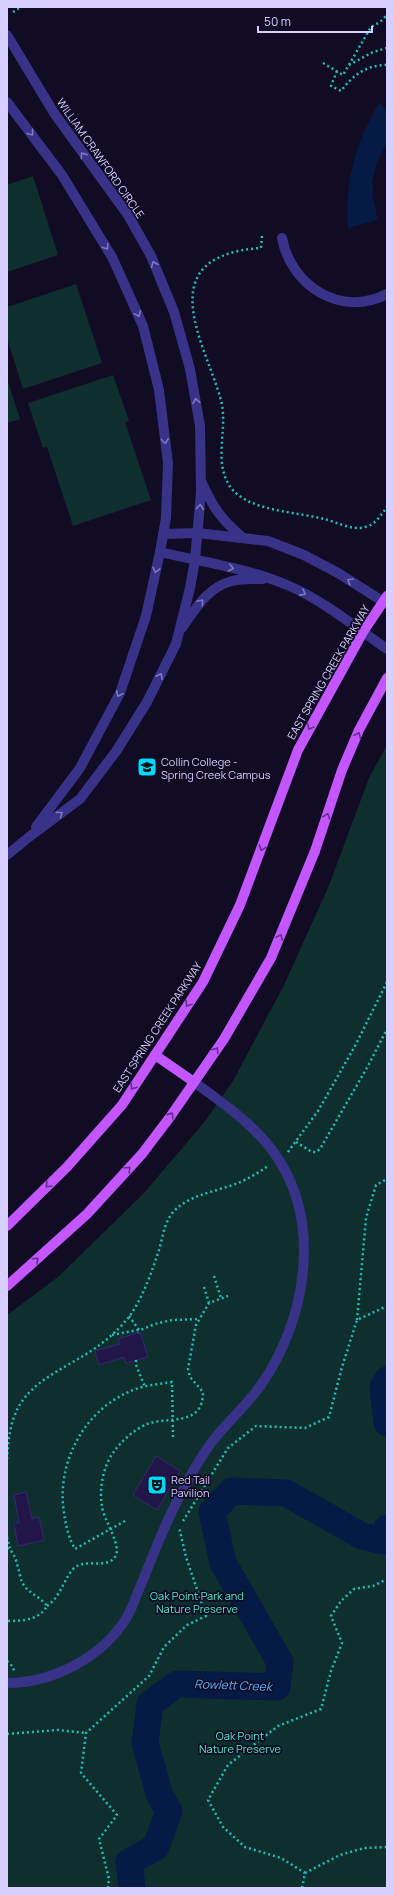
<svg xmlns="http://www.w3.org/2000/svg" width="394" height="1895" font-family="Manrope,sans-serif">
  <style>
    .green { fill: #0e2f2e }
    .water { fill: #051a44 }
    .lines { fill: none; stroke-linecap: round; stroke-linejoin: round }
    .river { stroke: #051a44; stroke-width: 27 }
    .building { fill: #211647; stroke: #372675 }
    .path { stroke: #22bfba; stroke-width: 2.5; stroke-dasharray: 2 3; stroke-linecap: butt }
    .minor { stroke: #383288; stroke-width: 10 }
    .major { stroke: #c456ff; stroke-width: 10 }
    .oneway { stroke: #7f79be }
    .oneway2 { stroke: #622d87 }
    .labels { text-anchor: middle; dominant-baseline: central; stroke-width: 3.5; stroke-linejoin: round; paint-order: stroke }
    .street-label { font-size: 11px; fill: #d6cfff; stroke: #110c24 }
    .poi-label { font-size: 11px; fill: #d6cfff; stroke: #110c24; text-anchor: start }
    .park-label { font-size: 11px; fill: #4febc8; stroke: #110c24 }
    .water-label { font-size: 12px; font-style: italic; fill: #5db0ff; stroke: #110c24 }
  </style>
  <rect width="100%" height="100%" fill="#110c24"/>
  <g class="green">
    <polygon points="33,176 58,255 7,272 7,185"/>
    <polygon points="76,284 102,363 23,389 7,338 7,307"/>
    <polygon points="113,375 129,421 125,422 151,500 73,526 47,447 43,448 28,403"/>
    <polygon points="7,379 20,419 7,423"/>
    <polygon points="387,745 387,1888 7,1888 7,1315 58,1277 144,1193 206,1120 233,1081 283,987 328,888 369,778"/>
  </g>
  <path class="water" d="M379,103L387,111V143L378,159L372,181L373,199L378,220L348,228C344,183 356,141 379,103Z"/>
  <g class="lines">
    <g class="river">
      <polyline points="387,1380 383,1387 387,1423"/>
      <polyline points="132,1888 129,1862 156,1847 169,1811 160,1796 145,1743 150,1704 177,1684 277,1687 280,1662 223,1563 212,1512 232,1491 286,1493 362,1536 383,1541 387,1528"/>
    </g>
  </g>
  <g class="building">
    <polygon points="140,1332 148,1357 126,1363 124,1357 99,1365 95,1351 120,1344 118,1339"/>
    <polygon points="156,1456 180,1471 157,1510 133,1495"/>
    <polygon points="26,1492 32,1519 39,1517 44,1540 18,1546 14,1524 19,1522 14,1495"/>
  </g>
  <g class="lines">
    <g class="path">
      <polyline points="13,12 21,7"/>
      <polyline points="323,63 343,75 371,27 380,22 387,15"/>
      <polyline points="349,65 373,52 387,48"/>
      <path d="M337,71L331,86L341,91C353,75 366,65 387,65"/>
      <path d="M262,236L261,248C245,249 228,252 214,260C165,289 214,364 222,405C227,432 213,463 231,488C236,494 243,499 250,502C273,512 300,513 324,519C337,522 352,531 365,527C375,525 381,515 387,507"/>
      <polyline points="296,1142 312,1152 316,1152 320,1149 368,1066 387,1029"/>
      <polyline points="288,1152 318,1111 355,1046 387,982"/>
      <polyline points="214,1276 221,1298"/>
      <polyline points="204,1287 209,1303"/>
      <polyline points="129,1316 139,1330 138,1333"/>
      <polyline points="357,1320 366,1218 376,1185 387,1179"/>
      <polyline points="112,1335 143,1329 155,1324 172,1320 199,1319"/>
      <polyline points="136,1360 136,1365 145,1387"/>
      <path d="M7,1459C8,1441 10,1422 19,1406C33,1382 60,1370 83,1356C100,1346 117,1332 129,1317C142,1299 151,1274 158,1253C163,1239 163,1223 174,1211C188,1197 205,1194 223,1188C239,1184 256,1175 269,1165"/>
      <path d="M125,1521L75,1549C67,1535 65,1521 63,1505C59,1456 88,1406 136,1389C147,1385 160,1384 172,1382L173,1439"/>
      <polyline points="183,1521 228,1448 256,1426 305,1428 329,1417 342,1367 357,1320 387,1306"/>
      <polyline points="7,1537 10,1548"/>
      <path d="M7,1548C17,1552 18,1572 22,1582C27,1593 40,1596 47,1606C39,1620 23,1621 7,1621"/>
      <path d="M47,1606C61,1596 63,1581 73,1569C85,1557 106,1570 115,1557C123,1547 103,1519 102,1506C99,1489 103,1467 113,1453C121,1441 134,1430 147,1424C169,1416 203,1427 203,1392L190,1377L188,1369L196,1325L209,1303L228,1296"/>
      <polyline points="7,1661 13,1667 14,1671"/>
      <polyline points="7,1734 58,1730 86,1733"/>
      <polyline points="305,1873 340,1855 364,1848 387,1847"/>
      <polyline points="108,1888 109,1879 99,1839 117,1815 81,1773 86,1733 149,1676 164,1647 187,1625 206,1616 186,1557 179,1527"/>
      <polyline points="302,1888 305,1873 281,1858 245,1847 223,1827 208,1800 228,1765 278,1726 321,1709 331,1671 342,1643 331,1616 341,1601 354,1589 373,1586 387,1579"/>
    </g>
    <g class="minor">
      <polyline points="7,35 54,113 128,215 151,256 174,312 190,369 200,426 201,492 195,560 190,588 176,644 147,702 117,750 80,799 29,837 7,855"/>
      <polyline points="7,102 62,175 112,257 122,279 143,326 159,390 168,463 166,518 160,552 146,616 120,693 80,768 36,827"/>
      <path d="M282,238C291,286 341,318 387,294"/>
      <path d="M202,483C214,509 221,519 243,538"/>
      <polyline points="163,534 197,533 268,541 304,555 338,573 387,604"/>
      <path d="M160,552C202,562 246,568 287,585C323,600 355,627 387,649"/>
      <path d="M182,628C196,608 208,587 232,581C242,578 253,579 263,579"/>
      <path d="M7,1683C53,1683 103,1657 127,1617C133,1607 136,1595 141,1585C154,1553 166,1520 183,1490C193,1470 206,1448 220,1432C234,1416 249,1402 261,1385C305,1322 322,1228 279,1160C259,1128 224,1104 194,1082"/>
    </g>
    <g class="major">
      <polyline points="155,1055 194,1082"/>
      <polyline points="7,1226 67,1167 122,1105 203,982 240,905 298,750 363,632 387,596"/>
      <polyline points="7,1286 87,1214 142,1154 170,1117 224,1039 271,958 315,851 342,770 359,730 387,678"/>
    </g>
  </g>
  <defs><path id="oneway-chevron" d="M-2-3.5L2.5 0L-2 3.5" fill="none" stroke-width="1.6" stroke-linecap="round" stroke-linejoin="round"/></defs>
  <g class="oneway">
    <use href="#oneway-chevron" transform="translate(31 133) rotate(53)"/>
    <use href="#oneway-chevron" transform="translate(83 155) rotate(-125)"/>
    <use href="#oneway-chevron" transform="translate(106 247) rotate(58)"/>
    <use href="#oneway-chevron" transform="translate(154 264) rotate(-113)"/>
    <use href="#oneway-chevron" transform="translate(138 314) rotate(66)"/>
    <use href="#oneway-chevron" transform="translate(196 401) rotate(-100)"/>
    <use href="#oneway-chevron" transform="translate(165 441) rotate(83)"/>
    <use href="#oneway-chevron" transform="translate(200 507) rotate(-85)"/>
    <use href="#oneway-chevron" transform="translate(231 568) rotate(11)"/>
    <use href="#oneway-chevron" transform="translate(156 570) rotate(102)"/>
    <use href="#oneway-chevron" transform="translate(350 581) rotate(-149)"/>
    <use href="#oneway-chevron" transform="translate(303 593) rotate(28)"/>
    <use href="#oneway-chevron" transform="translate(201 602) rotate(-50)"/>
    <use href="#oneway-chevron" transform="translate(160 676) rotate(-64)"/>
    <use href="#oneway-chevron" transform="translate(119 694) rotate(114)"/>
    <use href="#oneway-chevron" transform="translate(60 814) rotate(-36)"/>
  </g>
  <g class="oneway2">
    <use href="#oneway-chevron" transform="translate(310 727) rotate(118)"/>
    <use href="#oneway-chevron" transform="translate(358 735) rotate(-66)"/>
    <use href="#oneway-chevron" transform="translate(327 816) rotate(-71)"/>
    <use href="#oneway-chevron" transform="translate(262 848) rotate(110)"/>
    <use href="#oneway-chevron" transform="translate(280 937) rotate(-66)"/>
    <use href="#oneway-chevron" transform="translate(188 1004) rotate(123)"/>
    <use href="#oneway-chevron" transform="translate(216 1050) rotate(-56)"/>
    <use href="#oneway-chevron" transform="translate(133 1087) rotate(123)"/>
    <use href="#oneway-chevron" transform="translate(171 1115) rotate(-55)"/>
    <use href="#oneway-chevron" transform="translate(128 1169) rotate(-47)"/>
    <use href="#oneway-chevron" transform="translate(48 1185) rotate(135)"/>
    <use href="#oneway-chevron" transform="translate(36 1260) rotate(-43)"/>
  </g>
  <defs>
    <symbol id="university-square" viewBox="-11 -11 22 22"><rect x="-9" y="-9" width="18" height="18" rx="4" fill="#00dafa" stroke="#110c24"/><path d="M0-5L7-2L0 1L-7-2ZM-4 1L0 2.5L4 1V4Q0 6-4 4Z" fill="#111"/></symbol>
    <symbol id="theatre-square" viewBox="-11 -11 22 22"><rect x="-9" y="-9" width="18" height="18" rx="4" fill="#00dafa" stroke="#110c24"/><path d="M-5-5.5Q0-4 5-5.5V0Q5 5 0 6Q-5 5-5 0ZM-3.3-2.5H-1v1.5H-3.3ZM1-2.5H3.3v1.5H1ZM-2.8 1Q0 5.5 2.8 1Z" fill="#111"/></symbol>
  </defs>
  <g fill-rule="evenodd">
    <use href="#university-square" x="136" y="756" width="22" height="22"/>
    <use href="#theatre-square" x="146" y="1474" width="22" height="22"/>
  </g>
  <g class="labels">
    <g class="street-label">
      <text transform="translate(101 158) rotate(55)">WILLIAM CRAWFORD CIRCLE</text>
      <text transform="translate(328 672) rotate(-60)">EAST SPRING CREEK PARKWAY</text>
      <text transform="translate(157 1027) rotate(-57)">EAST SPRING CREEK PARKWAY</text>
    </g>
    <g class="poi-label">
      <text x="161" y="761">Collin College -<tspan x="161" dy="13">Spring Creek Campus</tspan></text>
      <text x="171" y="1479">Red Tail<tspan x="171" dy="13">Pavilion</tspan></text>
    </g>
    <g class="park-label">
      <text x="197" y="1595">Oak Point Park and<tspan x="197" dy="13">Nature Preserve</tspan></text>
      <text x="240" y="1735">Oak Point<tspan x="240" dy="13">Nature Preserve</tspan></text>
    </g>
    <g class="water-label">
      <text transform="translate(233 1685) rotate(2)">Rowlett Creek</text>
    </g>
  </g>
  <rect width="394" height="1895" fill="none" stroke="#d6cfff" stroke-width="16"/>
  <path d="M258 26v6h114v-6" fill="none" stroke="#d6cfff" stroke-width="2"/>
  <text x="264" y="26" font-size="12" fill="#d6cfff" stroke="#110c24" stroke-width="3" paint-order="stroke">50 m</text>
</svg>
